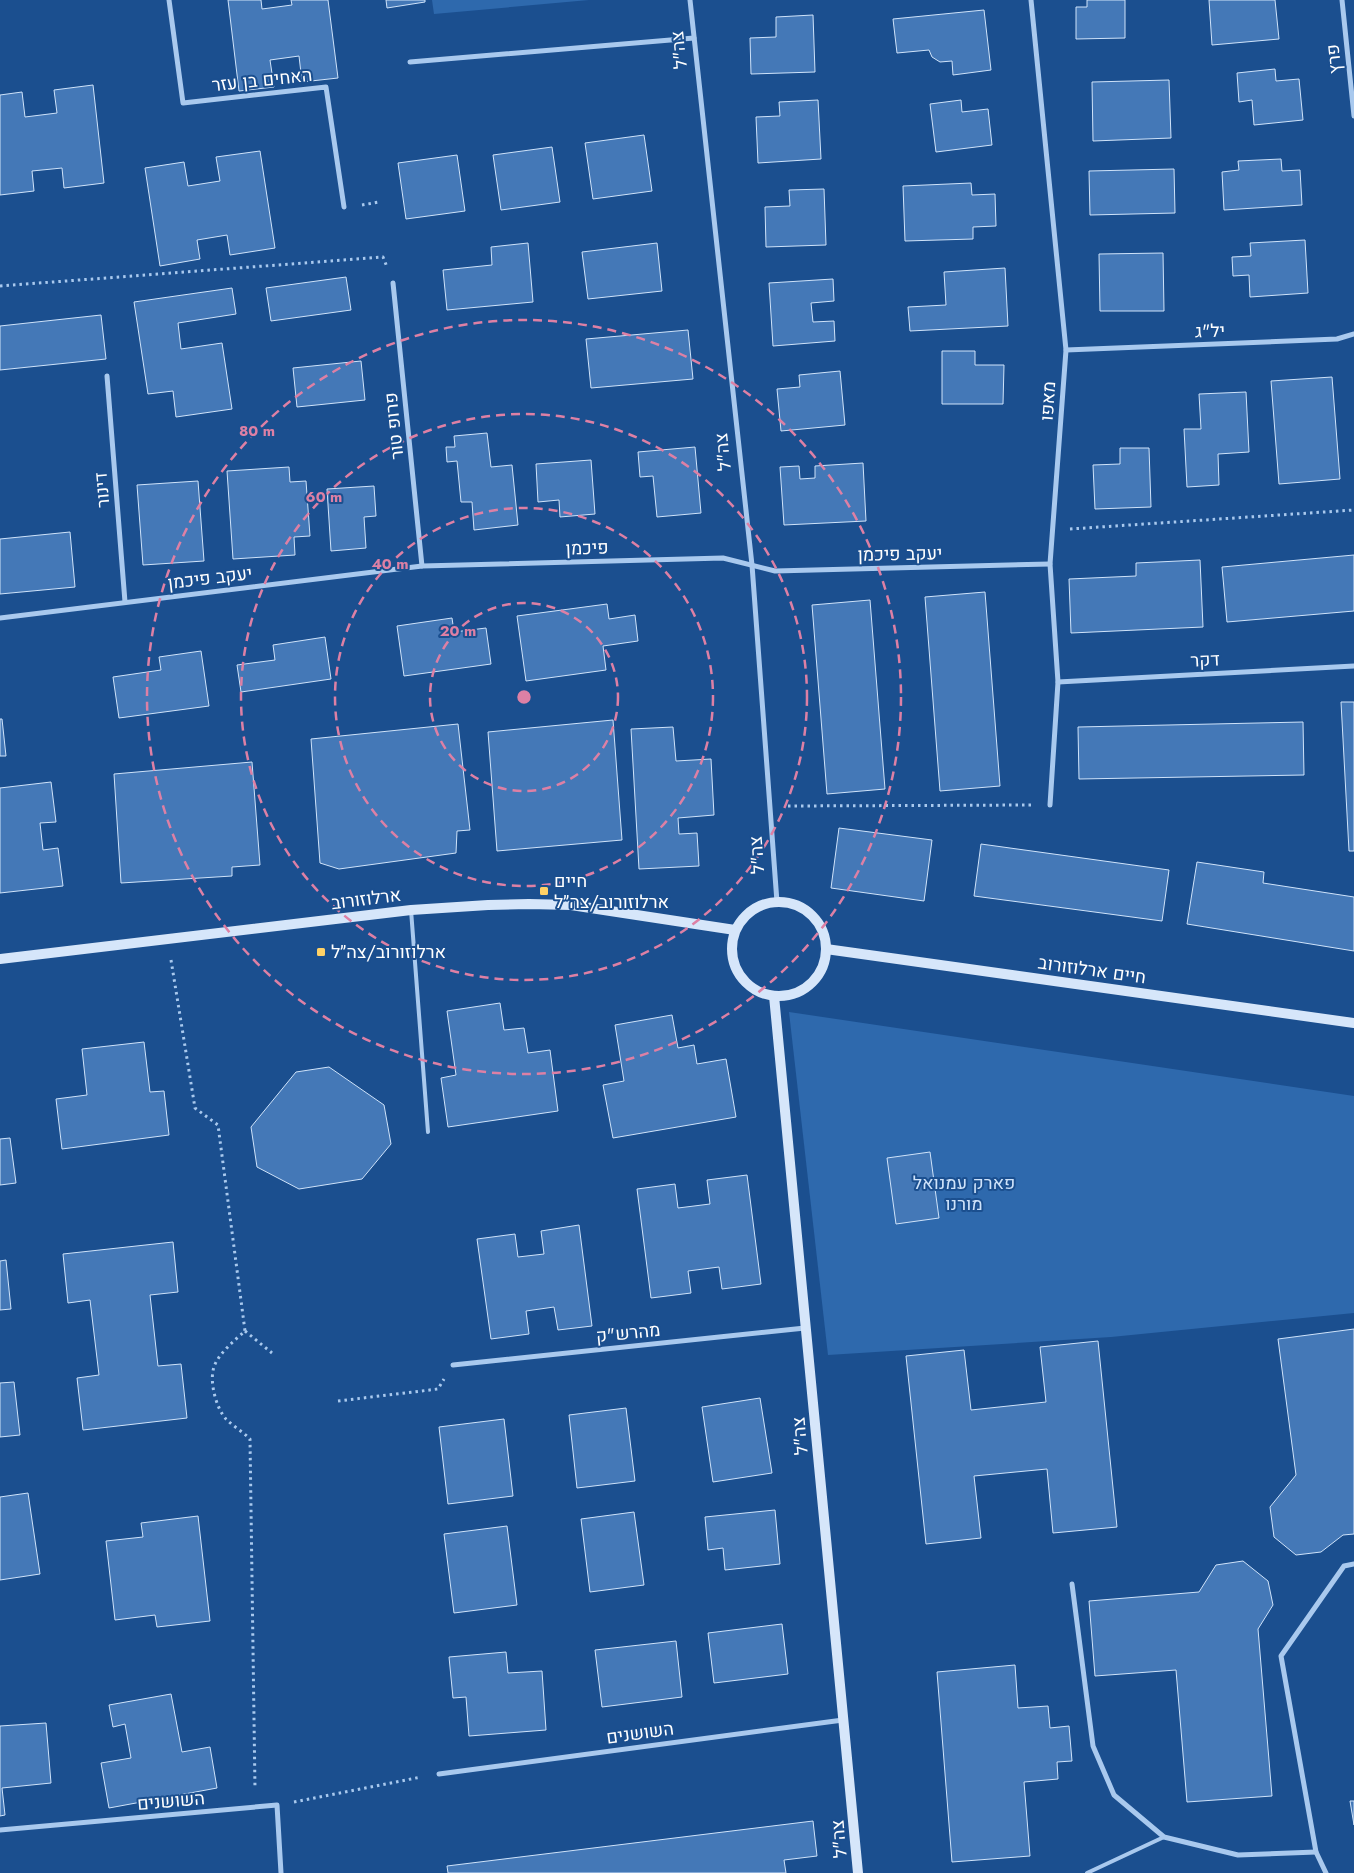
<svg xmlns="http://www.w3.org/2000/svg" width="1354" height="1873" font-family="Jost,Heebo,sans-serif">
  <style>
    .green { fill: #2e69ad }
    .building { fill: #4478b7; stroke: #cfe3fa }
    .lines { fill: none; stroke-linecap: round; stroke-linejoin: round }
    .path { stroke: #a9c9ee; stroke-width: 3; stroke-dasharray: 2.5 4; stroke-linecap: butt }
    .lane { stroke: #a9c9ee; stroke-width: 4 }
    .street { stroke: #a9c9ee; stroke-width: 5 }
    .secondary { stroke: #d6e6fa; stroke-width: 10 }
    .ring { fill: none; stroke: #dd80a5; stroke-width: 2.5; stroke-dasharray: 9 6 }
    .poi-dot { fill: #ffd166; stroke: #1b4f8f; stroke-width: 2 }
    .labels { text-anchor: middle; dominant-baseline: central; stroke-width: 4; stroke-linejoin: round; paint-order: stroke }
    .street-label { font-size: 18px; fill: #fff; stroke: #1b4f8f }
    .poi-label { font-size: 18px; fill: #fff; stroke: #1b4f8f; text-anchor: start }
    .park-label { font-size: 18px; fill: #cfe3fa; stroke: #1b4f8f }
    .centre { fill: #dd80a5; stroke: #1b4f8f; stroke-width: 2.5 }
    .ring-label { font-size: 15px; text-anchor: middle; font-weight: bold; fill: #dd80a5; stroke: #1b4f8f; stroke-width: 4; stroke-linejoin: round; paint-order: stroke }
  </style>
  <rect width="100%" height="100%" fill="#1b4f8f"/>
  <g class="green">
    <polygon points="432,0 589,0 434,14"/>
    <polygon points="789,1012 1354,1096 1354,1313 1111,1337 828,1355"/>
  </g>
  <g class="building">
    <polygon points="228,0 261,0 262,9 292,5 291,0 328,0 338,78 302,82 299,56 270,60 274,87 239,91"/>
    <polygon points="386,0 425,0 425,2 387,8"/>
    <polygon points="1087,0 1125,0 1125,38 1076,39 1076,7 1087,7"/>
    <polygon points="1209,0 1275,0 1279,39 1212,45"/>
    <polygon points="984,10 991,70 953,75 952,61 940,62 932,57 929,50 897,53 893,19"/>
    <polygon points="813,15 815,72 751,74 750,38 776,37 776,17"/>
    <polygon points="1275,69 1276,81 1299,79 1303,120 1254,125 1252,100 1239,102 1237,73"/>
    <polygon points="1169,80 1171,138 1093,141 1092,82"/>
    <polygon points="93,85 104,183 64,188 62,168 32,171 34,191 0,195 0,95 22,92 25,117 57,113 54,90"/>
    <polygon points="818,100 821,159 758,163 756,117 780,116 779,102"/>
    <polygon points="961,100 962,112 988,109 992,145 936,152 930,104"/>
    <polygon points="644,135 652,191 593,199 585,143"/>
    <polygon points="552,147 560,202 501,210 493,155"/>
    <polygon points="260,151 275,248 230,255 227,235 197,240 200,259 160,266 145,168 184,162 188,186 220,181 216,157"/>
    <polygon points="457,155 465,211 406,219 398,163"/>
    <polygon points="1281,159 1282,171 1300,170 1302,205 1224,210 1222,172 1239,170 1238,161"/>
    <polygon points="1174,169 1175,213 1090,215 1089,171"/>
    <polygon points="971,183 972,195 995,194 996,226 973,227 973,239 905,241 903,186"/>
    <polygon points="824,189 826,245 766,247 765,207 790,206 789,190"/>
    <polygon points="1305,240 1308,293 1250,297 1249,275 1233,276 1232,257 1251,256 1250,243"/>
    <polygon points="528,243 533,302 447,310 443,270 492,265 491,247"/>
    <polygon points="657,243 662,291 588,299 582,252"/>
    <polygon points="1163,253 1164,311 1100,311 1099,254"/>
    <polygon points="1005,268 1008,326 910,331 908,307 946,305 944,272"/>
    <polygon points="346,277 351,310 271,321 266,288"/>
    <polygon points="833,279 834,301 811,303 813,322 834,321 835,341 773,346 769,283"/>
    <polygon points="232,288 236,314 178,323 181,349 222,343 232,409 176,417 173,391 148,394 134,302"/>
    <polygon points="101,315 106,359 0,370 0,326"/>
    <polygon points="688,330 693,379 591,388 586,339"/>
    <polygon points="942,351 975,351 975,365 1004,365 1003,404 942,404"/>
    <polygon points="361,361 365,400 297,407 293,368"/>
    <polygon points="840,371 845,425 781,431 777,389 800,387 799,375"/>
    <polygon points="1332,377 1340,479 1279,484 1271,381"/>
    <polygon points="1246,392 1249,452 1218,454 1219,485 1187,487 1184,429 1201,429 1199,394"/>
    <polygon points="487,433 491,467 512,465 518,525 474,530 472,502 461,502 457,461 447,462 446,447 455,447 454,436"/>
    <polygon points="695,447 701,513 657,517 653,476 640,477 638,452"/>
    <polygon points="1120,448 1149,448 1151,507 1095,509 1093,465 1120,464"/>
    <polygon points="591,460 595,514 560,517 559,500 538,502 536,464"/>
    <polygon points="863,463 866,521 784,525 780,467 799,466 800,479 815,478 815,466"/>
    <polygon points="289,467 290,482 306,481 310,536 294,537 295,555 233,559 227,471"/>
    <polygon points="198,481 204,561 143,565 137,485"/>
    <polygon points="374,486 376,516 364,517 366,548 331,551 327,489"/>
    <polygon points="70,532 75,587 0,594 0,539"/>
    <polygon points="1354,555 1354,611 1227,622 1222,567"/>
    <polygon points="1200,560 1203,627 1071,633 1069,579 1136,576 1136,563"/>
    <polygon points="985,592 1000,786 940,791 925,597"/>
    <polygon points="870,600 885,789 827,794 812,605"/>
    <polygon points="607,604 609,619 635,615 638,641 603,646 606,670 526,681 517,616"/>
    <polygon points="452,618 454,632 486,628 491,664 404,676 397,626"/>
    <polygon points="325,637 331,679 241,692 237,665 275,660 273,645"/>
    <polygon points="201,651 209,706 119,718 113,677 161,670 159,657"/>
    <polygon points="1341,702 1354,702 1354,851 1349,851"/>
    <polygon points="0,719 2,719 6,756 0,756"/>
    <polygon points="613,720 622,840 497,851 488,732"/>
    <polygon points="1303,722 1304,775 1079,779 1078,727"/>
    <polygon points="458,724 470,830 457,831 456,853 339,869 320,863 311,739"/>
    <polygon points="673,727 676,761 711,759 714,815 678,818 679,834 697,833 699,866 639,869 631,729"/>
    <polygon points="252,762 260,865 232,867 232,876 121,883 114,774"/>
    <polygon points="51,782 56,822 40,823 43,850 58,848 63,886 0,893 0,788"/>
    <polygon points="839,828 932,840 924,901 831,888"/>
    <polygon points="981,844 1169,870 1162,921 974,896"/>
    <polygon points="1197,862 1264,872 1263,883 1354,897 1354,951 1187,924"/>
    <polygon points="500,1003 504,1030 524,1028 528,1053 550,1050 558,1111 448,1127 441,1078 456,1075 447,1011"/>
    <polygon points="672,1015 678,1048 694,1045 697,1064 726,1059 736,1117 613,1138 603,1085 624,1081 615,1025"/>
    <polygon points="144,1042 150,1092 164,1091 169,1135 62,1149 56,1099 87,1095 82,1049"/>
    <polygon points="329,1067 384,1105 391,1144 362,1179 299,1189 257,1167 251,1127 296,1072"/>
    <polygon points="10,1138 16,1183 0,1185 0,1139"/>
    <polygon points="930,1152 939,1218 896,1224 887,1158"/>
    <polygon points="747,1175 761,1284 722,1289 719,1267 688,1271 691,1293 651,1298 637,1189 675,1184 678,1208 710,1204 707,1180"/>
    <polygon points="579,1225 592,1326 558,1330 554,1307 526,1311 529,1334 491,1339 477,1239 515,1234 518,1257 544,1254 541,1231"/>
    <polygon points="173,1242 178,1292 150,1295 158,1366 181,1364 187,1418 83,1430 77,1378 99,1375 90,1300 68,1303 63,1254"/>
    <polygon points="6,1260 11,1309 0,1310 0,1261"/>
    <polygon points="1354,1329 1354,1534 1343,1535 1321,1552 1296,1555 1274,1537 1270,1507 1296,1475 1278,1339"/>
    <polygon points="1098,1341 1117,1527 1053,1533 1047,1469 974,1476 981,1538 926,1544 906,1356 964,1350 971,1410 1046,1402 1040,1347"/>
    <polygon points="14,1382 20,1435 0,1437 0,1383"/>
    <polygon points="760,1398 772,1473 713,1482 702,1407"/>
    <polygon points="626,1408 635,1481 577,1488 569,1415"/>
    <polygon points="504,1419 513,1496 448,1504 439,1427"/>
    <polygon points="28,1493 40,1574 0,1580 0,1497"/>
    <polygon points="775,1510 780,1564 725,1570 723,1548 708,1550 705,1517"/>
    <polygon points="634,1512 644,1585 590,1592 581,1519"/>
    <polygon points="198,1516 210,1621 157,1627 155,1615 115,1620 106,1541 143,1537 141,1523"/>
    <polygon points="507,1526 517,1605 454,1613 444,1534"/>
    <polygon points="1243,1561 1268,1581 1273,1605 1258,1629 1272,1796 1187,1802 1176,1670 1095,1676 1089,1601 1199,1592 1216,1565"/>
    <polygon points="782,1624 788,1674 714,1683 708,1633"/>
    <polygon points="676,1641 682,1697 602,1707 595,1650"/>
    <polygon points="506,1652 508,1673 542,1671 546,1730 469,1736 466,1697 453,1698 449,1657"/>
    <polygon points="1015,1665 1018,1708 1048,1706 1050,1728 1069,1726 1072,1761 1057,1762 1058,1779 1024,1782 1030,1856 952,1862 937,1672"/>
    <polygon points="171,1694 182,1752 210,1747 217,1788 109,1808 101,1763 131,1758 125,1724 113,1727 109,1705"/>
    <polygon points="46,1723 51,1783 2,1788 5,1815 0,1816 0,1726"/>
    <polygon points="1350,1801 1354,1801 1354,1825"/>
    <polygon points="813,1821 817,1856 784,1860 786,1873 448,1873 447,1866"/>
  </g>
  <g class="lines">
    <g class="path">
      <polyline points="362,205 379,202"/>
      <polyline points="0,286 383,257 387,267"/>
      <polyline points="1070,529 1354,510"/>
      <polyline points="788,806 1032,805"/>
      <path d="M171,960L195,1108L218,1125L245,1331C235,1340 218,1354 214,1367C209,1381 216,1408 226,1419C233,1426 243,1432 250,1439L255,1789"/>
      <polyline points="245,1331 272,1353"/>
      <polyline points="338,1401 438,1389 444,1379"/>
      <polyline points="294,1802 421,1777"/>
    </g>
    <g class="lane">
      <polyline points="411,910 428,1132"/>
      <polyline points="1087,1873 1164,1837"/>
    </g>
    <g class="street">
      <polyline points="169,0 183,103 326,87 344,207"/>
      <polyline points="690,0 752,565 777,902"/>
      <polyline points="1031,0 1066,350 1050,564 1058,682 1050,805"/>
      <polyline points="1342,0 1354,116"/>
      <polyline points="410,62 694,38"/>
      <polyline points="393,283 422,566"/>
      <polyline points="1066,350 1337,339 1354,334"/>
      <polyline points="107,376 125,602"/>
      <polyline points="0,618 422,566 723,558 775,571 1050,564"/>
      <polyline points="1058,682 1354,666"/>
      <polyline points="453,1365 805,1328"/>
      <polyline points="1072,1584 1093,1746 1114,1795 1164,1837 1238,1855 1316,1852"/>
      <polyline points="439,1774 843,1720"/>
      <polyline points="0,1830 277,1805 281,1873"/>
      <polyline points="1326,1873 1316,1852 1281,1656 1344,1566 1354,1564"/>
    </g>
    <g class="secondary">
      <circle cx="779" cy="949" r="47"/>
      <polyline points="826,949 1354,1023"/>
      <polyline points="0,959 411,910 488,905 529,904 571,905 735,930"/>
      <polyline points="774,996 858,1873"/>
    </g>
  </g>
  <g class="ring">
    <circle cx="524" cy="697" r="94"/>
    <circle cx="524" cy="697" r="189"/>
    <circle cx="524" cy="697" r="283"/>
    <circle cx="524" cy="697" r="377"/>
  </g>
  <g class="poi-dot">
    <rect x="539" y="886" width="10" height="10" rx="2.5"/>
    <rect x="316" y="947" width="10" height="10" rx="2.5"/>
  </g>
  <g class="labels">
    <g class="street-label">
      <text transform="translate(679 50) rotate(-96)">צה"ל</text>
      <text transform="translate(1334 59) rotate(-96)">פרץ</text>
      <text transform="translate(262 80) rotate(-6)">האחים בן עזר</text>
      <text transform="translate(1210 331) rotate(-2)">יל"ג</text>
      <text transform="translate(1048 401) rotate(-86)">מאפו</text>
      <text transform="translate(394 426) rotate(-96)">פרופ טור</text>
      <text transform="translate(723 452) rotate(-96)">צה"ל</text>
      <text transform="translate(102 490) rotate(-95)">דינור</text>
      <text transform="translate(587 548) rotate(-2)">פיכמן</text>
      <text transform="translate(900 554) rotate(-1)">יעקב פיכמן</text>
      <text transform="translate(210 578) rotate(-7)">יעקב פיכמן</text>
      <text transform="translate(1205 660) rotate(-3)">דקר</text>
      <text transform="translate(757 855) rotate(-94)">צה"ל</text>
      <text transform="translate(366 899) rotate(-7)">ארלוזורוב</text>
      <text transform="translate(1092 970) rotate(8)">חיים ארלוזורוב</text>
      <text transform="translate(628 1333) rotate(-6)">מהרש"ק</text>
      <text transform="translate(800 1436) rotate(-95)">צה"ל</text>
      <text transform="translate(640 1733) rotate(-8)">השושנים</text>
      <text transform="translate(171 1801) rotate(-5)">השושנים</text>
      <text transform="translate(839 1839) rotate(-95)">צה"ל</text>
    </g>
    <g class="poi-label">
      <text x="554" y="881">חיים<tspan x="554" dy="21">ארלוזורוב/צה״ל</tspan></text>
      <text x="331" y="952">ארלוזורוב/צה״ל</text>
    </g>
    <g class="park-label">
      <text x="964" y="1183">פארק עמנואל<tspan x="964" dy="21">מורנו</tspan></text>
    </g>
  </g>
  <circle cx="524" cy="697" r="8" class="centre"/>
  <g class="ring-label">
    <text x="257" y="436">80 m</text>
    <text x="324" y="502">60 m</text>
    <text x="390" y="569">40 m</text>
    <text x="458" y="636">20 m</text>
  </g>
</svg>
